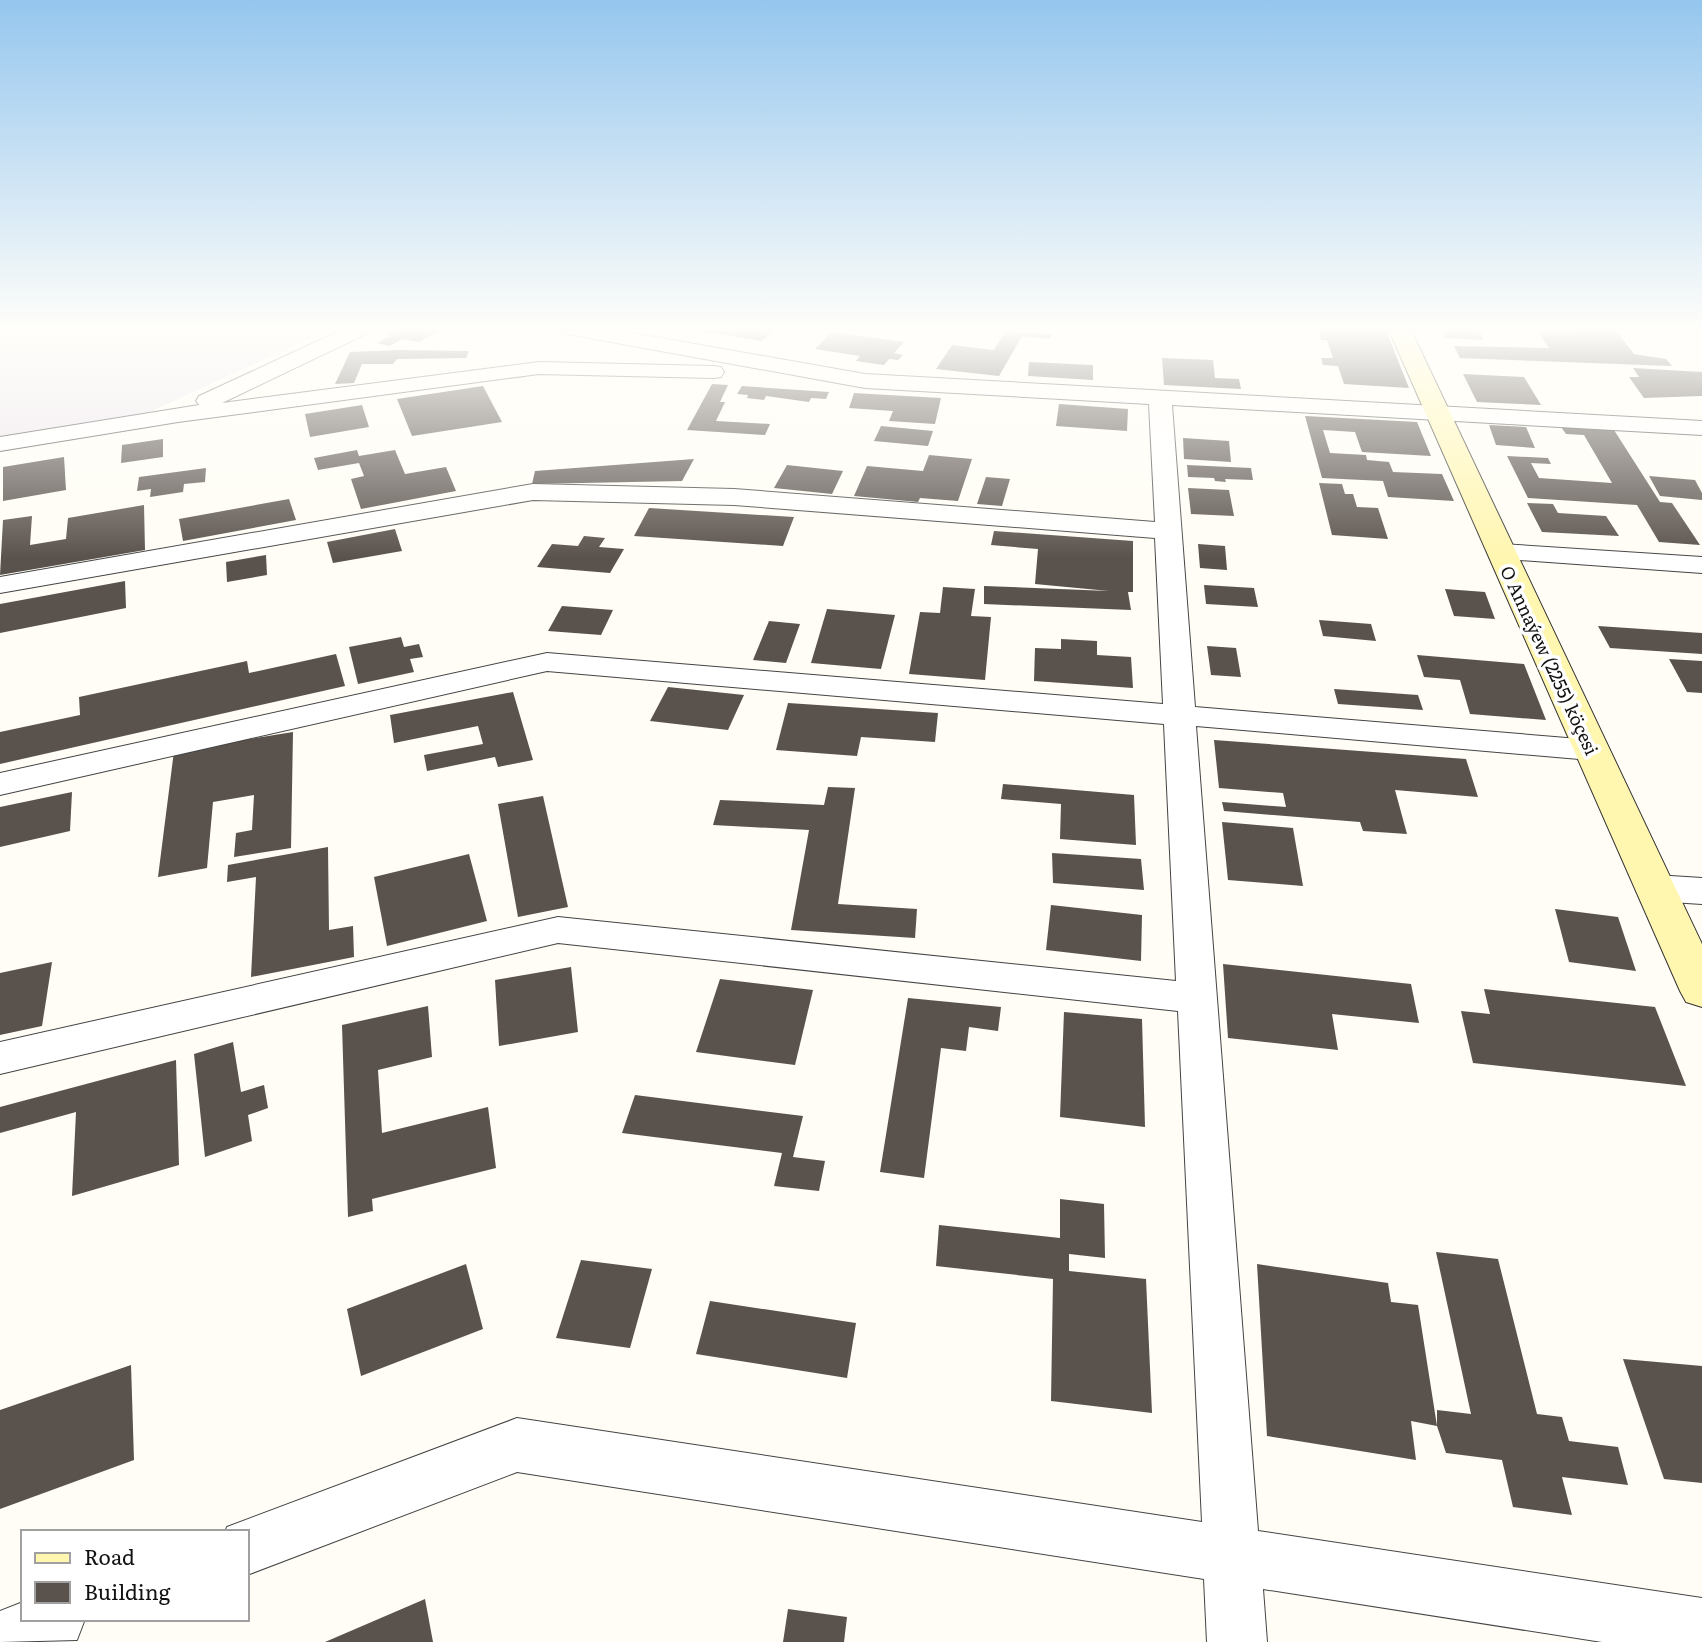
<svg xmlns="http://www.w3.org/2000/svg" width="1702" height="1642" font-family="Literata,serif">
  <style>
    .industrial { fill: #eee6ef }
    .building { fill: #5a524d }
    .lines { fill: none; stroke-linecap: round; stroke-linejoin: round }
    .street-casing { stroke: #444; stroke-width: 2 }
    .secondary-casing { stroke: #333; stroke-width: 2 }
    .street { fill: #fff; fill-rule: evenodd }
    .secondary { fill: #fff6b0; fill-rule: evenodd }
    .labels { text-anchor: middle; dominant-baseline: central; stroke-width: 7; stroke-linejoin: round; paint-order: stroke }
    .street-label { font-size: 18px; fill: #111; stroke: #fff }
  </style>
  <rect width="100%" height="100%" fill="#fffdf5"/>
  <polygon class="industrial" points="0,328 332,328 143,415 0,437"/>
  <g class="building">
    <polygon points="398,328 444,328 419,342 402,339 390,346 377,343 392,336 386,335"/>
    <polygon points="679,328 776,328 762,341"/>
    <polygon points="1318,328 1385,328 1409,388 1344,384 1338,366 1323,365 1321,358 1333,358 1327,340 1321,340"/>
    <polygon points="1441,328 1478,328 1484,340 1445,338"/>
    <polygon points="1570,328 1614,328 1634,354 1666,359 1672,366 1460,358 1454,346 1549,348 1537,330 1572,331"/>
    <polygon points="1006,330 1052,335 1049,339 1022,336 999,376 936,369 952,345 994,350"/>
    <polygon points="832,332 904,342 894,353 903,355 898,360 889,359 884,365 856,361 860,356 815,349"/>
    <polygon points="397,350 469,351 466,358 397,359 393,364 362,364 354,383 335,384 350,352"/>
    <polygon points="1162,358 1213,360 1215,378 1239,379 1241,389 1164,385"/>
    <polygon points="1029,362 1093,365 1093,380 1028,376"/>
    <polygon points="1633,368 1702,372 1702,396 1644,398 1629,377 1639,377"/>
    <polygon points="1463,374 1524,377 1541,405 1477,402"/>
    <polygon points="712,384 728,385 720,402 725,402 716,421 770,424 765,435 687,430"/>
    <polygon points="483,386 502,422 412,436 397,399"/>
    <polygon points="742,386 829,392 826,399 811,398 809,402 766,396 764,400 747,398 748,395 737,394"/>
    <polygon points="854,393 941,398 935,424 889,421 893,411 849,408"/>
    <polygon points="1059,404 1128,409 1127,431 1056,426"/>
    <polygon points="362,405 369,427 310,437 305,414"/>
    <polygon points="1305,416 1417,422 1431,456 1362,452 1355,432 1323,430 1330,453 1366,455 1367,460 1389,462 1393,472 1442,474 1454,501 1388,497 1383,481 1322,478"/>
    <polygon points="1489,425 1526,427 1535,448 1496,445"/>
    <polygon points="881,426 933,431 928,446 874,441"/>
    <polygon points="1561,427 1614,430 1660,502 1672,503 1700,545 1659,542 1637,505 1528,498 1507,456 1548,458 1551,464 1531,463 1539,478 1612,483 1584,435 1566,434"/>
    <polygon points="1183,438 1229,441 1231,462 1184,459"/>
    <polygon points="163,439 163,457 121,463 122,445"/>
    <polygon points="357,450 359,456 395,450 405,474 446,467 456,491 361,509 351,479 364,476 359,463 318,470 314,458"/>
    <polygon points="929,455 972,459 958,501 920,498 918,502 854,496 867,466 923,471"/>
    <polygon points="64,457 66,490 3,501 3,467"/>
    <polygon points="694,459 682,481 532,484 535,471"/>
    <polygon points="787,465 843,471 832,494 774,488"/>
    <polygon points="1187,465 1251,468 1253,480 1225,479 1226,482 1215,481 1214,478 1188,477"/>
    <polygon points="206,468 205,482 184,484 183,492 150,497 151,489 137,491 139,477"/>
    <polygon points="1649,476 1695,480 1702,493 1702,500 1660,496"/>
    <polygon points="986,477 1010,479 1002,506 977,504"/>
    <polygon points="1319,483 1342,484 1345,494 1353,494 1357,507 1378,508 1388,539 1332,535"/>
    <polygon points="1188,488 1229,490 1234,516 1191,514"/>
    <polygon points="289,499 296,520 183,541 179,519"/>
    <polygon points="1527,503 1553,504 1558,513 1606,516 1619,536 1542,532"/>
    <polygon points="144,505 145,550 0,575 3,520 32,516 30,545 66,539 68,518"/>
    <polygon points="649,508 794,517 783,546 634,536"/>
    <polygon points="395,529 402,551 333,563 327,542"/>
    <polygon points="994,531 1133,541 1133,592 1128,592 1131,610 984,604 984,586 1109,591 1035,584 1038,549 991,545"/>
    <polygon points="584,536 605,538 599,547 624,549 610,573 537,567 552,544 578,546"/>
    <polygon points="1198,544 1225,546 1227,570 1200,568"/>
    <polygon points="266,555 267,575 227,582 226,562"/>
    <polygon points="125,581 126,608 0,633 0,604"/>
    <polygon points="1204,585 1254,588 1258,607 1206,604"/>
    <polygon points="943,587 975,589 971,616 991,617 985,680 909,674 920,612 940,613"/>
    <polygon points="1445,589 1485,592 1495,619 1454,616"/>
    <polygon points="562,606 613,610 601,635 548,631"/>
    <polygon points="827,609 895,615 881,669 811,663"/>
    <polygon points="1319,620 1371,624 1376,641 1323,636"/>
    <polygon points="769,621 800,624 786,663 753,660"/>
    <polygon points="1598,626 1702,633 1702,654 1610,648"/>
    <polygon points="401,637 404,647 419,644 423,657 410,659 414,672 358,684 349,647"/>
    <polygon points="1061,639 1097,641 1097,655 1131,657 1133,688 1034,681 1035,648 1061,649"/>
    <polygon points="1207,646 1236,648 1241,677 1211,675"/>
    <polygon points="336,654 345,686 0,764 0,732 80,715 79,697 247,661 249,673"/>
    <polygon points="1417,655 1524,664 1546,720 1470,714 1460,680 1424,677"/>
    <polygon points="1669,659 1702,661 1702,693 1687,692"/>
    <polygon points="668,687 744,695 728,730 650,721"/>
    <polygon points="1334,689 1418,695 1423,710 1338,704"/>
    <polygon points="513,692 533,760 498,767 495,757 427,771 424,755 483,744 478,726 394,743 390,715"/>
    <polygon points="788,703 938,713 935,742 861,737 857,756 776,750"/>
    <polygon points="293,732 291,848 234,857 236,833 252,830 254,795 213,802 207,868 158,877 174,751"/>
    <polygon points="1214,740 1466,759 1478,797 1395,790 1407,834 1363,831 1360,822 1224,811 1222,802 1286,807 1283,793 1219,788"/>
    <polygon points="1003,784 1134,795 1136,845 1060,839 1061,804 1001,799"/>
    <polygon points="828,787 855,788 838,904 917,909 915,938 791,930 809,830 713,825 720,800 824,805"/>
    <polygon points="72,792 70,831 0,847 0,807"/>
    <polygon points="543,796 568,907 518,917 498,804"/>
    <polygon points="1222,822 1293,828 1303,886 1228,880"/>
    <polygon points="328,847 329,930 353,926 354,957 251,977 256,877 227,882 228,865"/>
    <polygon points="1052,853 1141,859 1144,890 1053,883"/>
    <polygon points="469,854 487,921 387,946 374,877"/>
    <polygon points="1051,905 1142,915 1141,961 1046,950"/>
    <polygon points="1555,909 1618,917 1636,971 1569,962"/>
    <polygon points="52,962 42,1026 0,1035 0,973"/>
    <polygon points="1223,964 1411,984 1419,1023 1332,1014 1338,1050 1228,1038"/>
    <polygon points="571,967 578,1032 499,1046 495,980"/>
    <polygon points="720,979 813,990 795,1065 696,1052"/>
    <polygon points="1484,989 1655,1007 1686,1086 1473,1063 1461,1011 1490,1014"/>
    <polygon points="908,998 1001,1007 998,1031 969,1027 966,1051 941,1048 924,1178 880,1172"/>
    <polygon points="428,1006 432,1057 378,1070 382,1133 488,1107 496,1168 372,1199 373,1211 348,1217 342,1025"/>
    <polygon points="1064,1012 1142,1019 1145,1127 1060,1117"/>
    <polygon points="233,1042 241,1092 264,1085 268,1108 248,1115 252,1141 205,1157 194,1054"/>
    <polygon points="176,1060 179,1165 72,1196 76,1112 0,1133 0,1107"/>
    <polygon points="635,1095 803,1116 793,1157 825,1161 819,1191 774,1186 782,1153 622,1133"/>
    <polygon points="1060,1199 1104,1204 1105,1258 1069,1254 1069,1271 1146,1279 1152,1413 1051,1401 1053,1279 936,1266 939,1225 1060,1238"/>
    <polygon points="1436,1252 1498,1259 1537,1414 1562,1417 1569,1441 1618,1447 1628,1485 1562,1477 1572,1515 1513,1507 1502,1460 1446,1453 1437,1426 1437,1410 1471,1414"/>
    <polygon points="581,1260 652,1269 630,1348 556,1338"/>
    <polygon points="466,1264 483,1329 361,1376 347,1309"/>
    <polygon points="1257,1264 1388,1283 1391,1302 1418,1305 1437,1426 1411,1421 1416,1460 1267,1436"/>
    <polygon points="710,1301 856,1323 847,1378 696,1354"/>
    <polygon points="1623,1359 1702,1366 1702,1483 1664,1479"/>
    <polygon points="131,1365 134,1460 0,1509 0,1410"/>
    <polygon points="425,1599 433,1642 325,1642"/>
    <polygon points="788,1609 847,1617 844,1642 783,1642"/>
  </g>
  <g class="lines">
    <defs>
      <g id="street">
        <polygon points="346,328 373,328 370,332 222,403 539,362 713,366 721,367 724,372 721,377 713,378 539,374 178,422 0,451 0,437 199,405 196,401 199,396"/>
        <polygon points="557,328 604,328 865,374 1702,421 1702,435 1172,405 1195,707 1591,740 1603,743 1607,750 1603,757 1591,760 1196,726 1258,1531 1702,1598 1702,1642 1602,1642 1263,1589 1267,1642 1207,1642 1204,1579 517,1472 247,1575 247,1532 225,1532 227,1527 517,1418 1202,1522 1178,1011 558,943 0,1074 0,1042 558,917 1176,981 1164,724 547,671 0,795 0,773 547,653 1163,704 1155,538 734,505 533,500 0,593 0,577 533,484 734,489 1155,522 1149,404 865,388 567,334"/>
        <polygon points="1501,544 1702,557 1702,573 1491,558 1488,552 1491,546"/>
        <polygon points="1655,875 1702,878 1702,904 1655,901 1642,897 1636,888 1642,879"/>
        <polygon points="23,1602 23,1619 85,1619 77,1640 0,1642 0,1611"/>
      </g>
      <polygon id="secondary" points="1388,328 1410,328 1702,944 1702,1007 1686,1002 1680,991"/>
    </defs>
    <use href="#street" class="street-casing"/>
    <use href="#secondary" class="secondary-casing"/>
    <use href="#street" class="street"/>
    <use href="#secondary" class="secondary"/>
  </g>
  <linearGradient id="sky" x2="0" y2="1"><stop stop-color="#95c6ee"/><stop offset="0.59" stop-color="#fffefa"/><stop offset="1" stop-color="#fffefa" stop-opacity="0"/></linearGradient>
  <rect width="1702" height="558" fill="url(#sky)"/>
  <g class="labels">
    <g class="street-label">
      <text transform="translate(1550 660) rotate(65)">O Annaýew (2255) köçesi</text>
    </g>
  </g>
  <rect x="21" y="1530" width="228" height="91" fill="#ffffff" stroke="#a0a0a0" stroke-width="2"/>
  <rect x="35" y="1553" width="35" height="10" fill="#fff6b0" stroke="#a0a0a0" stroke-width="2"/>
  <text x="84" y="1565" font-size="21" fill="#111111">Road</text>
  <rect x="35" y="1582" width="35" height="21" fill="#5a524d" stroke="#a0a0a0" stroke-width="2"/>
  <text x="84" y="1600" font-size="21" fill="#111111">Building</text>
</svg>
